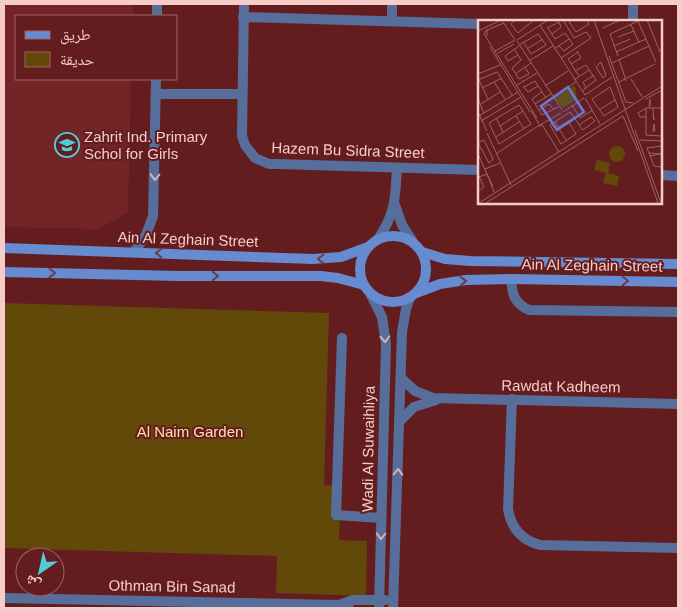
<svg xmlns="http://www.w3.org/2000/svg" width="682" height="612" font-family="Arial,'Noto Naskh Arabic',sans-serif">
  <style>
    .built { fill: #722426 }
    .green { fill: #624809 }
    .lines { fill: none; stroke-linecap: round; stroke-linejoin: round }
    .street { stroke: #576e9a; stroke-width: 10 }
    .secondary { stroke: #678bd0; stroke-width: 10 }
    .oneway { stroke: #ceb4bc }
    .oneway2 { stroke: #643e54 }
    .labels { text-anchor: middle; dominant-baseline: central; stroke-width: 4; stroke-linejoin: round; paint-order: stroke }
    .poi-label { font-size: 15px; fill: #f6cbc8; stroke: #631d1f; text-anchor: start }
    .street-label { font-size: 15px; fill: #f6cbc8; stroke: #631d1f }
    .park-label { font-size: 15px; fill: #fee0a9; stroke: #631d1f }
    .inset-road { fill: none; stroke: #9e6363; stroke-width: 1 }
    .view { fill: #697ad2; fill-opacity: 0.15; stroke: #697ad2; stroke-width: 2.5 }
    .inset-edge { fill: none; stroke: #f6cbc8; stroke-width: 2.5 }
  </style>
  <rect width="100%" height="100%" fill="#631d1f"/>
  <polygon class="built" points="4,4 133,4 133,16 16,16 16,79 131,79 128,212 99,229 4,227"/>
  <polygon class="green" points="4,303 329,313 324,485 341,486 339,540 367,541 366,596 276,593 277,556 4,548"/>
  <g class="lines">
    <g class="street">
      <polyline points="244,4 242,136 245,145 255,158 269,164 277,164 480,170"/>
      <polyline points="157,16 157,4"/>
      <polyline points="243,17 480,24"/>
      <polyline points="392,21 392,4"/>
      <polyline points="633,21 633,4"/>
      <polyline points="156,94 242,94"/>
      <polyline points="661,175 678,176"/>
      <polyline points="395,205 402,225 413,242"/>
      <path d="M378,239C396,213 395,198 397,168"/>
      <polyline points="134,252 146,235 153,216 156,79"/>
      <path d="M511,279C512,294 514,303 529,310L678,312"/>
      <polyline points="370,293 382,317 386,344 379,608"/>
      <polyline points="342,338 336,515 381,518"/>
      <polyline points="401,378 415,391 433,398 678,404"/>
      <path d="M512,399L508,509C511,528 522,540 540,545L678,548"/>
      <polyline points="400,421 414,407 436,400"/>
      <polyline points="4,598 339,605 349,608"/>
      <polyline points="339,605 353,600 385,600"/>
      <polyline points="393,608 402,332 406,309 410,298"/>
    </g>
    <g class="secondary">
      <circle cx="393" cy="269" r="33"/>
      <polyline points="4,248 313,259 341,257 368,247"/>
      <polyline points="422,252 445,259 470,261 678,264"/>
      <polyline points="4,272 179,276 321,276 338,278 364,285"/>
      <polyline points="416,293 440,284 466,280 511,279 678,282"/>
    </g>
  </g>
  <defs><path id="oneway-chevron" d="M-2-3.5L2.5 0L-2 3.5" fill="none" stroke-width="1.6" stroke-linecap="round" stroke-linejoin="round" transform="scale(1.25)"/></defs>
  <g class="oneway">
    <use href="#oneway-chevron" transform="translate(155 177) rotate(91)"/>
    <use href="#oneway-chevron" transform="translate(385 339) rotate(87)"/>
    <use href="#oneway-chevron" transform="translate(398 472) rotate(-88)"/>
    <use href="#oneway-chevron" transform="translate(381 536) rotate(92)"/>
  </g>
  <g class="oneway2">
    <use href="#oneway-chevron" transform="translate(159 253) rotate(-178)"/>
    <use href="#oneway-chevron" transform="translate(321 259) rotate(179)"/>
    <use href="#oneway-chevron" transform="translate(52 273) rotate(1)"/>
    <use href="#oneway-chevron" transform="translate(215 276)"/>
    <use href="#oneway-chevron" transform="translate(463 281) rotate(-2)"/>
    <use href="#oneway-chevron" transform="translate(625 281) rotate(1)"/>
  </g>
  <defs>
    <symbol id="school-ring" viewBox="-11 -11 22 22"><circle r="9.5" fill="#631d1f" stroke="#52ccd6" stroke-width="1.5"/><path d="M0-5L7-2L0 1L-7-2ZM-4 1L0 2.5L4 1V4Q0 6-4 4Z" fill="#52ccd6"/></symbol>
  </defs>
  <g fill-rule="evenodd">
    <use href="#school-ring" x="53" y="131" width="28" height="28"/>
  </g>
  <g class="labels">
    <g class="poi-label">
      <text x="84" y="136">Zahrit Ind. Primary<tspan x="84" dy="17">Schol for Girls</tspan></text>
    </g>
    <g class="street-label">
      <text transform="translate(348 150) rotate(2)">Hazem Bu Sidra Street</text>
      <text transform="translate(188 239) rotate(2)">Ain Al Zeghain Street</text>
      <text transform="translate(592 265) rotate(1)">Ain Al Zeghain Street</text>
      <text transform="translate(561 386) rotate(1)">Rawdat Kadheem</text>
      <text transform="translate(368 449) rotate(-89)">Wadi Al Suwaihliya</text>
      <text transform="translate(172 586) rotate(1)">Othman Bin Sanad</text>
    </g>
    <g class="park-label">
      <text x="190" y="431">Al Naim Garden</text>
    </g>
  </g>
  <g transform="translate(478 20)">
    <rect width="184" height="184" fill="#631d1f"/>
    <path d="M97,65L99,79L85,88L76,78ZM131 134a8 8 0 1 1 16 0a8 8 0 1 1-16 0ZM119,140L132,143L130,153L141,156L139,166L125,163L128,153L116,150Z" fill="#624809"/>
    <path class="inset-road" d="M37,0L33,4L40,13L56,0M90,0L98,12L111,4L109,0M116,0L180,183M169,0L182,32M160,1L178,42M25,2L37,20M62,5L107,75M153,5L161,22M69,8L81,2L83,7L74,14M70,8L77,19L87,13L95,24L86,31L81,26M125,8L142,0M9,9L6,14L59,98M0,11L23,0M9,16V10L26,3M140,17L156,11M39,20L70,0M39,21L84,90M41,25L60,14L68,25L53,34L46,23M136,26L152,19M12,27L52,92M36,29L43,40L34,48L41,59L51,54L47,47M49,29L65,19M76,29L91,19M17,31L37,20M100,32L90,39L101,56M138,32L168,19M20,33L36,24M40,35L30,41L27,36L41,26M131,36L148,82L155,83M140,36L132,14L160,1M83,38L113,18L108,12L96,18L85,0M141,39L148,61M51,41L75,26M123,42L128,55L125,58L118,47ZM134,43L171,26M93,44L103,38L99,31M97,51L108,45L118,60L104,71M0,54L22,45M37,54L53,43M153,59L164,77M0,60L19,52L34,75M1,60L10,79M96,60L111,50M16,62L27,79M141,62L177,44M39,65L59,53M45,66L50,72L60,66M67,66L90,51M46,67L57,61L68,78M132,67L140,87L126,96L114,79ZM4,68L24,58M108,68L105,62L115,56M64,72L54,79L64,95L80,87M107,75L134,57M75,77L98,62M107,78L122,104M0,79L6,93M168,79L184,70M3,84L22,72M57,84L73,74M41,85L53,104L21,124L11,103ZM94,85L102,98L115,90M171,87L172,79V86M184,88H168V115L184,116M61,90L71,84L75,89M121,90L137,80M53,91L61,104M0,92L9,111M85,92L106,78M175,95L176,100L175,88M1,96L40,72M38,96L46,109M168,97H162L160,93L168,88M18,98L25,112M3,101L43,77M90,101L98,114L83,124L72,105L92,92L93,93L104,109L105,110L117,101L113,97L101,105M77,102L88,120M65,105L60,106L83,93M22,106L45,91M65,106L81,132M80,107L96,98M157,110L183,183M175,112L176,104L177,111M9,113L33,165M18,117L41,102M6,120L15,139L11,143L0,123ZM162,120L184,121M184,126L169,128L176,146L184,147M171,133L183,134L172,136M0,134L9,154L1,157M18,134L60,106M7,149L22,143M0,154L6,167L0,171M15,166L9,154L16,172M1,183L184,66M8,183L145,96L160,131"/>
    <path class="view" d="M90,67L106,92L79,110L63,86Z"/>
    <rect width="184" height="184" class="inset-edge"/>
  </g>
  <rect width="682" height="612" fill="none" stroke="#f6cbc8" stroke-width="10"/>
  <rect x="15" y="15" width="162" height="65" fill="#631d1f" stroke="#9e6363"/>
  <rect x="25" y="31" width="25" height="8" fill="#678bd0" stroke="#9e6363"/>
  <text x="60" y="40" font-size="15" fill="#f6cbc8">طريق</text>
  <rect x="25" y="52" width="25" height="15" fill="#624809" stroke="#9e6363"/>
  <text x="60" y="65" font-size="15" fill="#f6cbc8">حديقة</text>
  <g transform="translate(40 572) rotate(214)"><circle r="24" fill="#631d1f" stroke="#9e6363"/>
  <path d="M0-4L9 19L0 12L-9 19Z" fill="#52ccd6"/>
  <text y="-8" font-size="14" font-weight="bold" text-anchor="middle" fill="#f6cbc8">ش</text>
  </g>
</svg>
